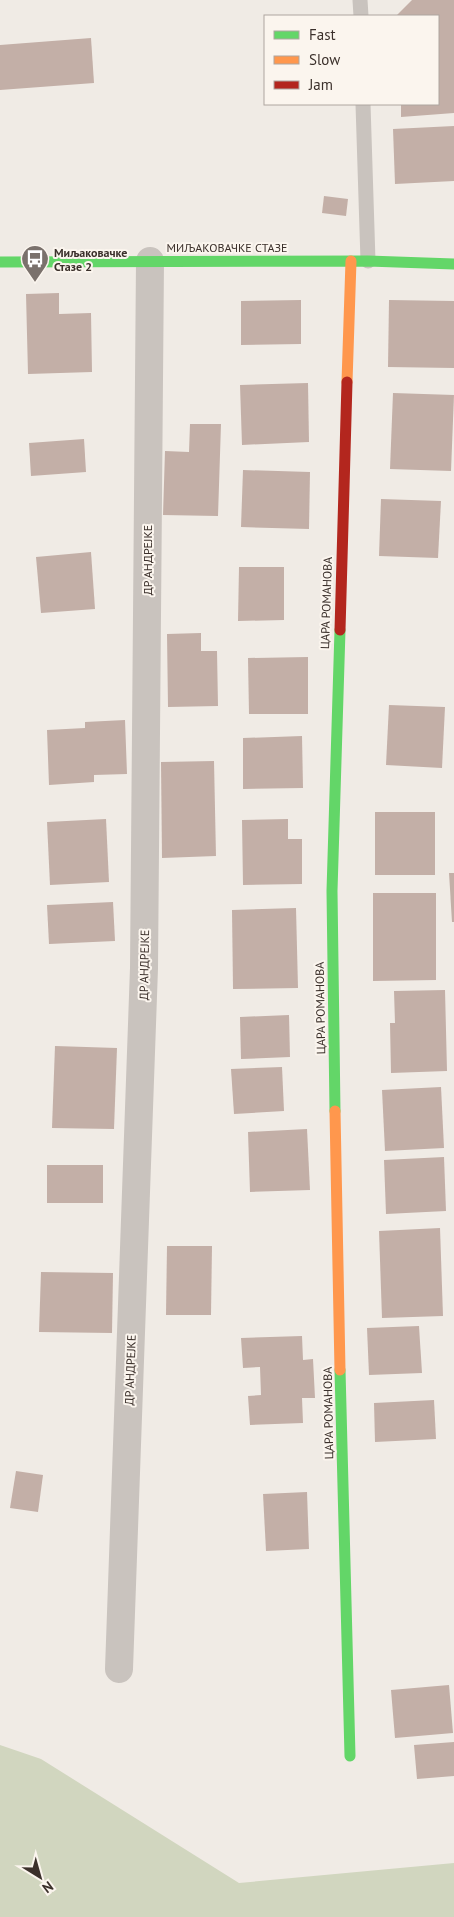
<svg xmlns="http://www.w3.org/2000/svg" width="454" height="1917" font-family="'PT Sans',sans-serif">
  <style>
    .green { fill: #d1d6bf }
    .building { fill: #c3afa7 }
    .lines { fill: none; stroke-linecap: round; stroke-linejoin: round }
    .lane { stroke: #c9c3be; stroke-width: 15 }
    .street { stroke: #c9c3be; stroke-width: 28 }
    .fast { stroke: #63d668; stroke-width: 11 }
    .slow { stroke: #ff974d; stroke-width: 11 }
    .jam { stroke: #b3261e; stroke-width: 11 }
    .labels { text-anchor: middle; dominant-baseline: central; stroke-width: 4; stroke-linejoin: round; paint-order: stroke }
    .street-label { font-size: 12px; fill: #3b302b; stroke: #fbf5ee }
    .poi-label { font-size: 12px; font-weight: bold; fill: #3b302b; stroke: #fbf5ee; text-anchor: start }
  </style>
  <rect width="100%" height="100%" fill="#f0ebe5"/>
  <polygon class="green" points="0,1745 41,1759 239,1883 454,1863 454,1917 0,1917"/>
  <g class="building">
    <polygon points="412,0 454,0 454,113 401,117 401,104 438,104 438,16 396,16"/>
    <polygon points="91,38 94,83 0,90 0,45"/>
    <polygon points="454,126 454,181 395,184 393,129"/>
    <polygon points="324,196 348,199 346,216 322,213"/>
    <polygon points="59,293 59,314 91,313 92,372 28,374 26,294"/>
    <polygon points="301,300 301,344 241,345 241,301"/>
    <polygon points="389,300 454,301 454,368 388,367"/>
    <polygon points="308,383 309,442 242,445 240,385"/>
    <polygon points="393,393 454,395 451,471 390,469"/>
    <polygon points="190,424 221,424 218,516 163,515 165,451 189,452"/>
    <polygon points="84,439 86,472 31,476 29,443"/>
    <polygon points="243,470 310,472 309,529 241,527"/>
    <polygon points="381,499 441,501 438,558 379,556"/>
    <polygon points="91,552 95,609 41,613 36,557"/>
    <polygon points="239,567 284,567 284,620 238,621"/>
    <polygon points="201,633 201,651 217,651 218,706 168,707 167,634"/>
    <polygon points="308,657 308,714 249,714 248,658"/>
    <polygon points="389,705 445,707 442,768 386,765"/>
    <polygon points="125,720 127,774 94,775 94,782 49,785 47,730 85,728 85,722"/>
    <polygon points="302,736 303,788 243,789 243,738"/>
    <polygon points="214,761 216,856 162,858 161,762"/>
    <rect x="375" y="812" width="60" height="63"/>
    <polygon points="106,819 109,882 50,885 47,822"/>
    <polygon points="288,819 288,839 302,839 302,884 243,885 242,820"/>
    <polygon points="449,873 454,873 454,922 452,922"/>
    <polygon points="373,893 436,893 436,980 373,981"/>
    <polygon points="113,902 115,941 49,944 47,905"/>
    <polygon points="296,908 298,988 233,989 232,910"/>
    <polygon points="445,990 447,1071 391,1073 390,1023 395,1023 394,991"/>
    <polygon points="289,1015 290,1057 241,1059 240,1017"/>
    <polygon points="55,1046 117,1048 114,1129 52,1128"/>
    <polygon points="282,1067 284,1111 234,1114 231,1069"/>
    <polygon points="441,1087 444,1148 385,1151 382,1090"/>
    <polygon points="307,1129 310,1190 250,1192 248,1132"/>
    <polygon points="444,1157 446,1211 386,1214 384,1160"/>
    <rect x="47" y="1165" width="56" height="38"/>
    <polygon points="440,1228 443,1316 382,1318 379,1231"/>
    <polygon points="167,1246 212,1246 211,1315 166,1315"/>
    <polygon points="41,1272 113,1273 112,1333 39,1332"/>
    <polygon points="419,1326 422,1373 369,1375 367,1328"/>
    <polygon points="302,1336 303,1360 313,1359 315,1398 302,1398 303,1423 250,1425 248,1396 261,1395 260,1367 243,1368 241,1338"/>
    <polygon points="434,1400 436,1439 375,1442 374,1403"/>
    <polygon points="16,1471 43,1475 38,1512 10,1508"/>
    <polygon points="307,1492 309,1549 266,1551 263,1494"/>
    <polygon points="449,1685 453,1733 395,1738 391,1690"/>
    <polygon points="454,1742 454,1776 417,1779 414,1745"/>
  </g>
  <g class="lines">
    <g class="lane">
      <polyline points="360,0 361,16"/>
      <polyline points="363,104 368,261"/>
    </g>
    <polyline class="street" points="119,1669 144,968 150,261"/>
    <g class="fast">
      <polyline points="0,262 368,261 454,264"/>
      <polyline points="335,1111 332,891 340,630"/>
      <polyline points="340,1370 350,1756"/>
    </g>
    <g class="slow">
      <polyline points="347,382 351,261"/>
      <polyline points="335,1111 340,1370"/>
    </g>
    <polyline class="jam" points="340,630 347,382"/>
  </g>
  <defs>
    <symbol id="bus-pin" viewBox="-11 -11 22 30"><path d="M0 17L-7.5 6A9.5 9.5 0 1 1 7.5 6Z" fill="#7a716c" stroke="#fbf5ee"/><path d="M-5-6H5V4H4V6H2V4H-2V6H-4V4H-5ZM-3.5-4V0h7V-4ZM-3.5 1.2v1.5H-2V1.2ZM2 1.2v1.5H3.5V1.2Z" fill="#fff"/></symbol>
  </defs>
  <g fill-rule="evenodd">
    <use href="#bus-pin" x="19" y="243" width="32" height="43"/>
  </g>
  <g class="labels">
    <g class="street-label">
      <text x="227" y="247">МИЉАКОВАЧКЕ СТАЗЕ</text>
      <text transform="translate(147 560) rotate(-90)">ДР АНДРЕЈКЕ</text>
      <text transform="translate(326 603) rotate(-88)">ЦАРА РОМАНОВА</text>
      <text transform="translate(144 965) rotate(-89)">ДР АНДРЕЈКЕ</text>
      <text transform="translate(320 1008) rotate(-91)">ЦАРА РОМАНОВА</text>
      <text transform="translate(130 1370) rotate(-88)">ДР АНДРЕЈКЕ</text>
      <text transform="translate(328 1413) rotate(-91)">ЦАРА РОМАНОВА</text>
    </g>
    <g class="poi-label">
      <text x="54" y="252">Миљаковачке<tspan x="54" dy="14">Стазе 2</tspan></text>
    </g>
  </g>
  <rect x="264" y="15" width="175" height="90" fill="#fbf5ee" stroke="#aea6a0"/>
  <rect x="274" y="31" width="25" height="8" fill="#63d668" stroke="#aea6a0"/>
  <text x="309" y="40" font-size="15" fill="#3b302b">Fast</text>
  <rect x="274" y="56" width="25" height="8" fill="#ff974d" stroke="#aea6a0"/>
  <text x="309" y="65" font-size="15" fill="#3b302b">Slow</text>
  <rect x="274" y="81" width="25" height="8" fill="#b3261e" stroke="#aea6a0"/>
  <text x="309" y="90" font-size="15" fill="#3b302b">Jam</text>
  <g transform="translate(40 1877) rotate(143)" stroke="#fbf5ee" stroke-width="4" paint-order="stroke">
  <path d="M0-4L9 19L0 12L-9 19Z" fill="#3b302b"/>
  <text y="-8" font-size="14" font-weight="bold" text-anchor="middle" fill="#3b302b">N</text>
  </g>
</svg>
